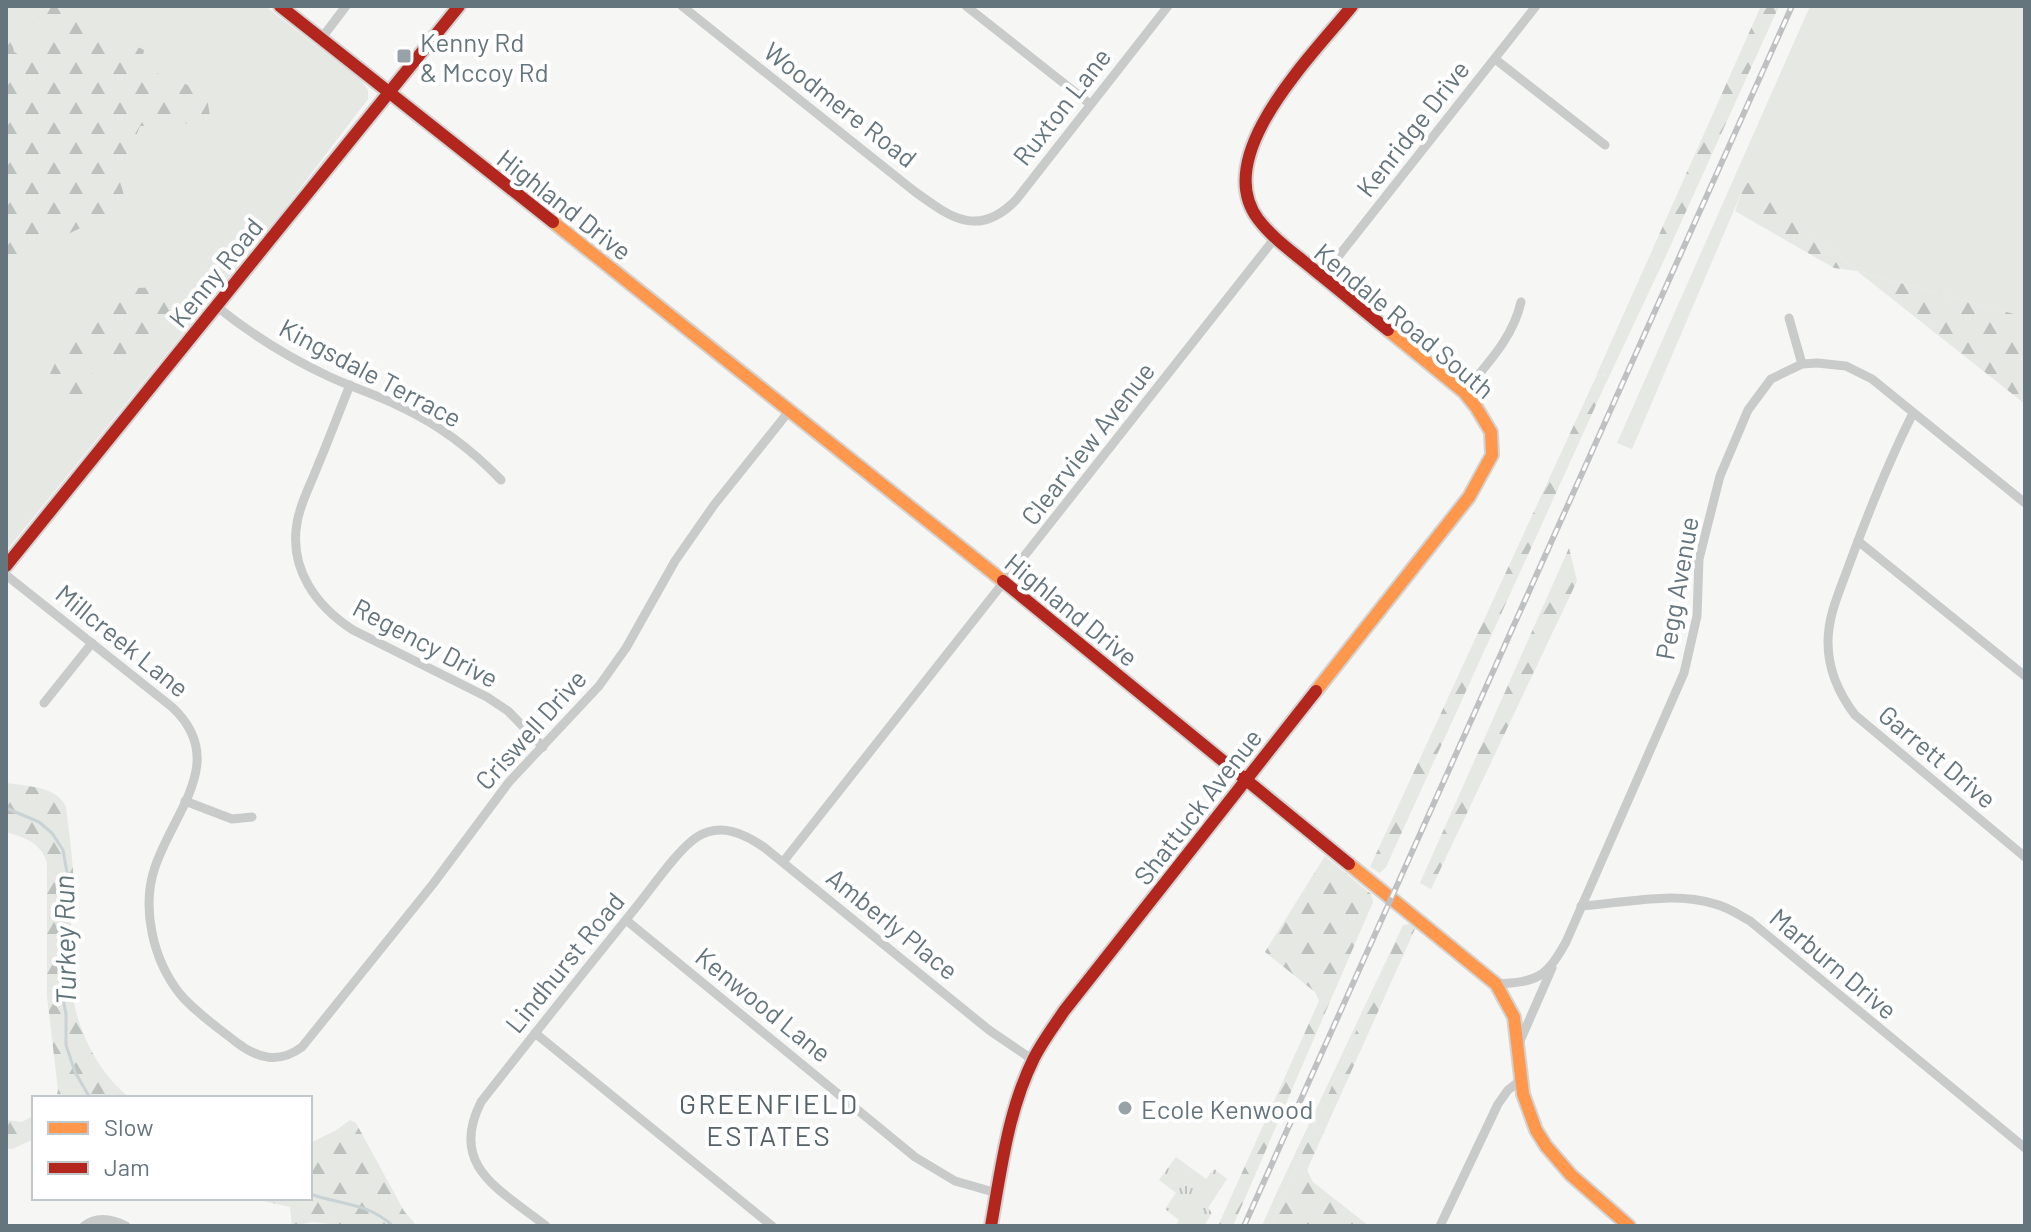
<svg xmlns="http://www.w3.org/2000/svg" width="2031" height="1232" font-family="Barlow,sans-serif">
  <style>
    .grass { fill: #e5e8e3 }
    .forest { fill: url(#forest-firs) }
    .park { fill: url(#park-tufts) }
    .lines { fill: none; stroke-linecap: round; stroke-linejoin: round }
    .stream { stroke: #c9d2d5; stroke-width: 3 }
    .slow-casing { stroke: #d2d3d3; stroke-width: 16 }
    .jam-casing { stroke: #d2d3d3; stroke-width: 16 }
    .street { stroke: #c9caca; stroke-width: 9 }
    .slow { stroke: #ff974d; stroke-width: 12 }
    .jam { stroke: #b3261e; stroke-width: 12 }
    .rail-casing { stroke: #bec0c1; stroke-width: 6 }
    .rail { stroke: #fff; stroke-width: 3; stroke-dasharray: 9; stroke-linecap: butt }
    .poi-dot { fill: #97a2a8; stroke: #fff; stroke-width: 3 }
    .labels { text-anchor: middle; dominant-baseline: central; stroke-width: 8; stroke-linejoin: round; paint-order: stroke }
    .poi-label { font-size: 26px; fill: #64757e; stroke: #fff; text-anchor: start }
    .street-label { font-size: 26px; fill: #64757e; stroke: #fff }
    .water-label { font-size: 28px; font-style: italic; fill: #5e7479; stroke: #fff }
    .neighbourhood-label { font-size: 28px; letter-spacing: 2px; fill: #556269; stroke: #fff }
  </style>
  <defs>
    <pattern id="forest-firs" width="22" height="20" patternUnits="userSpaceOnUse" patternTransform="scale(2)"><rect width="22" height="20" fill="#e5e8e3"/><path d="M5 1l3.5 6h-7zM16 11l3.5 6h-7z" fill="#bdc1bd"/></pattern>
    <pattern id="park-tufts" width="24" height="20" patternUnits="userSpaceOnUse" patternTransform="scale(2)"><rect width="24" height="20" fill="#e5e8e3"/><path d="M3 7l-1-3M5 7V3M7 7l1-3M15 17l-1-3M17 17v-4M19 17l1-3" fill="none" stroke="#bdc1bd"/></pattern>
  </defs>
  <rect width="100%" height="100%" fill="#f6f6f5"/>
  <g class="grass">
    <polygon points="6,6 265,6 361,80 368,90 368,99 285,208 6,551"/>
    <polygon points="1810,6 2025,6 2025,317 1857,271 1746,182 1632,449 1617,443"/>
    <polygon points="1650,255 1655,262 1664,260 1606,383 1606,377 1603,374 1596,376"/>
    <polygon points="1403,925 1270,1226 1262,1226 1277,1192"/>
  </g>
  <g class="forest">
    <polygon points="30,6 55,6 144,50 141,67 206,92 211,122 140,126 119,178 127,206 51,242 6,281 6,8 14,52 32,59 48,45 25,12"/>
    <polygon points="1761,6 1779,6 1664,260 1655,262 1650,255"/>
    <polygon points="1746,181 1857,271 2025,317 2025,404 1857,271 1834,268 1735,211"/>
    <polygon points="176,286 177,319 128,348 125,359 115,364 101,356 86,367 106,390 90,408 56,404 46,382 63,347 138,288"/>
    <polygon points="1602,374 1606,377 1606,383 1386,867 1380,873 1370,867 1596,377"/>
    <polygon points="1569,548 1577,581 1431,889 1420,883"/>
    <path d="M6,783C26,786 57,786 66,807C69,833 73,860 74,887C74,907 70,928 69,949C67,1003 86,1063 130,1098H56L58,1090L47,996V862C40,842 25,838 6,832Z"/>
    <polygon points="1325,856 1371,894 1373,902 1233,1226 1218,1226 1319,1001 1315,992 1265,952"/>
    <polygon points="1410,924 1415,929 1307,1170 1313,1182 1369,1226 1270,1226 1403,925"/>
    <polygon points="34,1115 34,1139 12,1149 6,1148 6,1120 22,1122"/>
    <polygon points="350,1120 356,1123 404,1211 417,1226 348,1226 313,1222 292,1226 290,1207 250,1198 310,1198 310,1143 335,1131"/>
  </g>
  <polygon class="park" points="1176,1157 1206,1179 1214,1169 1227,1179 1208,1208 1212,1213 1204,1226 1175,1226 1179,1220 1165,1209 1176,1193 1159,1180"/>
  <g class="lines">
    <g class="stream">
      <polyline points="6,808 39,822 52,833 63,850 68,878 62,932 61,989 66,1014 66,1045 75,1072 90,1098"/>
      <path d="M310,1194C341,1205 367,1202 393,1226"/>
    </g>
    <defs>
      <g id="slow">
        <polyline points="553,222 1003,581"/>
        <polyline points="1316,691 1469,497 1492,455 1491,432 1476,407 1464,392 1388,330"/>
        <polyline points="1349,864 1496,984 1514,1017 1523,1094 1536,1130 1546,1146 1571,1175 1629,1226"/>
      </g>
      <g id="jam">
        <polyline points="280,6 553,222"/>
        <path d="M1352,6C1313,55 1210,155 1258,219C1273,239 1294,253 1313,269C1338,289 1363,310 1388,330"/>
        <polyline points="6,566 459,6"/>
        <polyline points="1003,581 1349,864"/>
        <path d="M991,1226C1001,1170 1008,1110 1034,1058C1042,1042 1054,1026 1064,1011L1316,691"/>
      </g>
    </defs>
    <use href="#slow" class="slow-casing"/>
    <use href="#jam" class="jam-casing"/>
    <g class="street">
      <path d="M682,6L914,191C950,217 978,239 1016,200L1168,6"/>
      <polyline points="966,6 1090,104"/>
      <polyline points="321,39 346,6"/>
      <polyline points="1495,59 1605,145"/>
      <polyline points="1322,277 1536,6"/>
      <path d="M216,306C251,334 289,358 330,377C354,388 380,396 403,408C441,426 473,451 501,480"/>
      <polyline points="1789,318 1802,364"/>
      <path d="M350,385C339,412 329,439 318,465C311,484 300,503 297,523C289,569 316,606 353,630L487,697L508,711L543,747"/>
      <path d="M1464,392C1487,364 1513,338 1521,302"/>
      <path d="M1913,413C1888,463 1868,513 1849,565C1840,590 1828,615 1828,642C1828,669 1839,694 1855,715L2025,857"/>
      <polyline points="1858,541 2025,676"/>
      <path d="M6,575L172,707C229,760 174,811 155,867C141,908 153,960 180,994C195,1012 217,1027 236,1042C258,1059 279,1064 302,1047L433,884L509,782L599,686L626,648L675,561L714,505L790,410"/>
      <polyline points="44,703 92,643"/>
      <polyline points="185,801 232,819 252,817"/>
      <polyline points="783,862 1275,238"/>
      <path d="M1581,906C1623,903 1674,891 1715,904C1728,907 1739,915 1750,921L2025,1148"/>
      <polyline points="626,920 915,1157 955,1181 997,1193"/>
      <path d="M1496,984C1537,982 1546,978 1566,942L1684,673L1697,616L1699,559L1720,476L1748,410L1771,379L1802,364L1817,363L1846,366L1872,379L2025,503"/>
      <polyline points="535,1033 772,1226"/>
      <polyline points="1520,1041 1552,968"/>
      <path d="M84,1226C97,1216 112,1219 126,1226"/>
      <path d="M546,1226C501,1190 448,1167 481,1102C531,1038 582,974 633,911C650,891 677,850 697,837C721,822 745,834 765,848L989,1030L1033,1060"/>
      <polyline points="1440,1226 1498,1104 1508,1090 1522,1079"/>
    </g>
    <use href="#slow" class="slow"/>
    <use href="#jam" class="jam"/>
    <defs>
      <polyline id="rail" points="1244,1226 1792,6"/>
    </defs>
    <use href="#rail" class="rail-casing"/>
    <use href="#rail" class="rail"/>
  </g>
  <g class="poi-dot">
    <rect x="396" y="48" width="16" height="16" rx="4"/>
    <circle cx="1125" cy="1108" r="8"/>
  </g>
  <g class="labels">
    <g class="poi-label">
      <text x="420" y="41">Kenny Rd<tspan x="420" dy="30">&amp; Mccoy Rd</tspan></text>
      <text x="1141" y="1108">Ecole Kenwood</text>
    </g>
    <g class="street-label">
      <text transform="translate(841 104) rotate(38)">Woodmere Road</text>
      <text transform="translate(1061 106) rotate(-52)">Ruxton Lane</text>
      <text transform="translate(1412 128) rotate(-52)">Kenridge Drive</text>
      <text transform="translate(565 204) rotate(38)">Highland Drive</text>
      <text transform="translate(215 272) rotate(-51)">Kenny Road</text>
      <text transform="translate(1405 320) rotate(40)">Kendale Road South</text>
      <text transform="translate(371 372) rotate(28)">Kingsdale Terrace</text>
      <text transform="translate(1087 443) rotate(-52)">Clearview Avenue</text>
      <text transform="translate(1676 588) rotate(-80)">Pegg Avenue</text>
      <text transform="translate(1072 609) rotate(39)">Highland Drive</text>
      <text transform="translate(123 640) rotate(39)">Millcreek Lane</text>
      <text transform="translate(426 642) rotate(28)">Regency Drive</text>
      <text transform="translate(530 729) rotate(-48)">Criswell Drive</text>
      <text transform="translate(1938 756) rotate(40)">Garrett Drive</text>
      <text transform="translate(1197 806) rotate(-52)">Shattuck Avenue</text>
      <text transform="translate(893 923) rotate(39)">Amberly Place</text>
      <text transform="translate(564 962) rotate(-51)">Lindhurst Road</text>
      <text transform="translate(1834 963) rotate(40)">Marburn Drive</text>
      <text transform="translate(764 1004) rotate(39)">Kenwood Lane</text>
    </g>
    <g class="water-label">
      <text transform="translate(64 940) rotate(-91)">Turkey Run</text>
    </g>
    <g class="neighbourhood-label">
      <text x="769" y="1103">GREENFIELD<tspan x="769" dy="32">ESTATES</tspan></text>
    </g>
  </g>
  <rect width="2031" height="1232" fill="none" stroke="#64757e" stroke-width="16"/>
  <rect x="32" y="1096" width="280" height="104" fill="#ffffff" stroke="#c1c8cb" stroke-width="2"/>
  <rect x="48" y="1122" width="40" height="12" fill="#ff974d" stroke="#c1c8cb" stroke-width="2"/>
  <text x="104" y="1136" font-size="24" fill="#64757e">Slow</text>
  <rect x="48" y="1162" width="40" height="12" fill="#b3261e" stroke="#c1c8cb" stroke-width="2"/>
  <text x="104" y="1176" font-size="24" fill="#64757e">Jam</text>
</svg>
